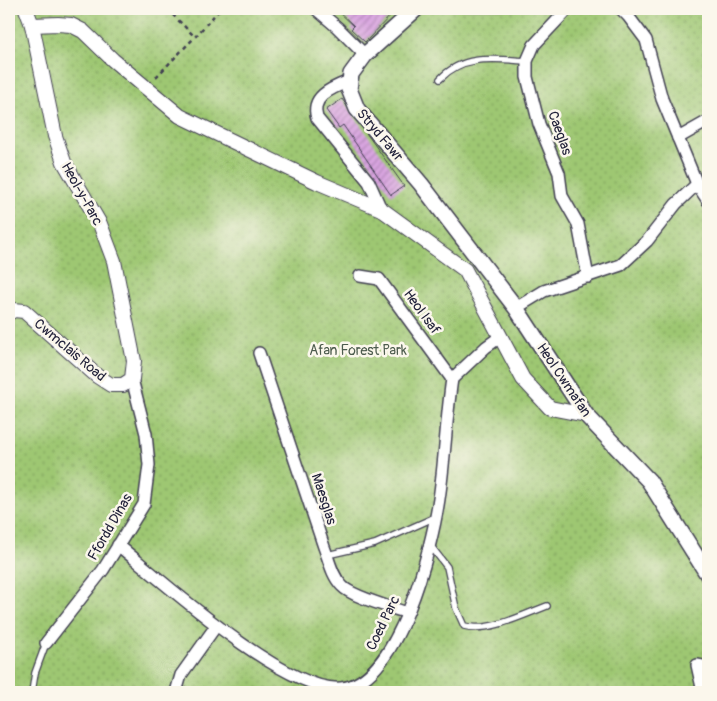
<svg xmlns="http://www.w3.org/2000/svg" width="717" height="701" font-family="Pangolin,sans-serif">
  <style>
    .park { fill: url(#park-dots); stroke: #607456 }
    .building { fill: url(#building-hatch) }
    .lines { fill: none; stroke-linecap: round; stroke-linejoin: round }
    .service-casing { stroke: #413f51; stroke-width: 8 }
    .minor-casing { stroke: #413f51; stroke-width: 14 }
    .tertiary-casing { stroke: #413f51; stroke-width: 16 }
    .secondary-casing { stroke: #413f51; stroke-width: 18 }
    .path { stroke: #413f51; stroke-width: 2.5; stroke-dasharray: 4 4; stroke-linecap: butt }
    .service { stroke: #fff; stroke-width: 5.5 }
    .minor { stroke: #fff; stroke-width: 11 }
    .tertiary { stroke: #fff; stroke-width: 14 }
    .secondary { stroke: #fff; stroke-width: 15 }
    .labels { text-anchor: middle; dominant-baseline: central; stroke-width: 5; stroke-linejoin: round; paint-order: stroke }
    .street-label { font-size: 14px; fill: #22223b; stroke: #fbf7ec }
    .park-label { font-size: 14px; fill: #4d5c4e; stroke: #fbf7ec }
  </style>
  <defs>
    <pattern id="park-dots" width="8" height="8" patternUnits="userSpaceOnUse" patternTransform="scale(1.25)"><rect width="8" height="8" fill="#9ec772"/><path d="M2 2h.1M6 6h.1" fill="none" stroke="#80a15f" stroke-width="1.8" stroke-linecap="round"/></pattern>
    <pattern id="building-hatch" width="6" height="6" patternUnits="userSpaceOnUse" patternTransform="scale(1.25)"><rect width="6" height="6" fill="#d9a5e0"/><path d="M-1 1l2-2M0 6l6-6M5 7l2-2" fill="none" stroke="#b086b7"/></pattern>
  </defs>
  <rect width="100%" height="100%" fill="#fbf7ec"/>
  <filter id="ink" filterUnits="userSpaceOnUse"><feTurbulence type="fractalNoise" baseFrequency=".02" numOctaves="2"/><feDisplacementMap in="SourceGraphic" scale="10" xChannelSelector="R" yChannelSelector="G"/><feConvolveMatrix kernelMatrix="1 2 1 2 8 2 1 2 1" color-interpolation-filters="sRGB"/></filter>
  <filter id="wash" filterUnits="userSpaceOnUse"><feTurbulence type="fractalNoise" baseFrequency=".0096" numOctaves="4" result="noise"/><feDisplacementMap in="SourceGraphic" scale="20" xChannelSelector="R" yChannelSelector="G"/><feGaussianBlur stdDeviation="1.12" result="paint"/><feColorMatrix in="noise" values="0 0 0 0 0 0 0 0 0 0 0 0 0 0 0 0 0 1.4 0 .05"/><feComposite in="paint" operator="in"/></filter>
  <g filter="url(#wash)">
    <rect width="100%" height="100%" fill="#f1e6cb"/>
    <rect class="park" x="9" y="9" width="699" height="683"/>
    <g id="blocks">
      <g class="building">
        <polygon points="336,9 362,9 370,17 378,9 397,9 365,42 351,29 354,26"/>
        <polygon points="342,99 404,186 391,195 343,125 339,128 326,110"/>
      </g>
    </g>
  </g>
  <g filter="url(#ink)">
    <use href="#blocks" fill-opacity="0" stroke="#413f51" stroke-width="1"/>
    <g class="lines">
      <defs>
        <g id="service">
          <path d="M440,79C463,54 495,59 527,61"/>
          <path d="M430,545L447,567L456,608L464,626C488,633 523,615 547,606"/>
          <polyline points="327,555 375,544 431,519 435,519"/>
          <polyline points="32,692 35,673 46,643"/>
        </g>
        <g id="minor">
          <polyline points="316,9 337,27 365,55"/>
          <polyline points="568,9 534,45 527,61 527,77 539,124 559,173 562,196 578,224 588,277"/>
          <polyline points="621,9 628,16 646,40 662,99 697,184 708,201"/>
          <path d="M349,81C332,88 310,96 317,118L369,182L381,209"/>
          <polyline points="678,138 708,121"/>
          <polyline points="360,276 379,279 452,379"/>
          <polyline points="516,308 544,291 621,265 647,241 676,204 697,184"/>
          <path d="M259,353L324,547C329,560 332,576 342,586C352,597 391,607 407,613"/>
          <path d="M118,545C162,581 286,693 341,688C399,683 432,546 439,499C445,459 446,419 452,379L486,347L500,337"/>
          <polyline points="46,643 103,570 144,504 149,465 146,434 132,379"/>
          <polyline points="176,692 181,675 216,626"/>
          <polyline points="703,692 697,665 708,667"/>
        </g>
        <g id="tertiary">
          <polyline points="32,25 58,24 71,25 83,31 113,60 180,116 317,182 381,209 465,270 523,379 550,408 586,415"/>
          <polyline points="9,313 14,310 24,311 97,376 111,385 123,385 132,379 134,361 114,261 100,224 64,162 55,136 32,25 26,9"/>
        </g>
        <polyline id="secondary" points="416,9 365,55 351,74 349,89 357,109 421,184 516,308 586,415 649,481 708,575"/>
      </defs>
      <use href="#service" class="service-casing"/>
      <use href="#minor" class="minor-casing"/>
      <use href="#tertiary" class="tertiary-casing"/>
      <use href="#secondary" class="secondary-casing"/>
      <g class="path">
        <polyline points="167,9 195,37 220,9"/>
        <polyline points="156,77 195,37"/>
        <polyline points="702,332 708,333"/>
      </g>
      <use href="#service" class="service"/>
      <use href="#minor" class="minor"/>
      <use href="#tertiary" class="tertiary"/>
      <use href="#secondary" class="secondary"/>
    </g>
  </g>
  <g class="labels">
    <g class="street-label">
      <text transform="translate(560 133) rotate(70)">Caeglas</text>
      <text transform="translate(380 135) rotate(50)">Stryd Fawr</text>
      <text transform="translate(82 194) rotate(61)">Heol-y-Parc</text>
      <text transform="translate(422 312) rotate(54)">Heol Isaf</text>
      <text transform="translate(70 350) rotate(40)">Cwmclais Road</text>
      <text transform="translate(564 380) rotate(56)">Heol Cwmafan</text>
      <text transform="translate(324 499) rotate(72)">Maesglas</text>
      <text transform="translate(110 527) rotate(-60)">Ffordd Dinas</text>
      <text transform="translate(383 623) rotate(-64)">Coed Parc</text>
    </g>
    <g class="park-label">
      <text x="358" y="350">Afan Forest Park</text>
    </g>
  </g>
  <rect width="717" height="701" fill="none" stroke="#fbf7ec" stroke-width="30"/>
</svg>
